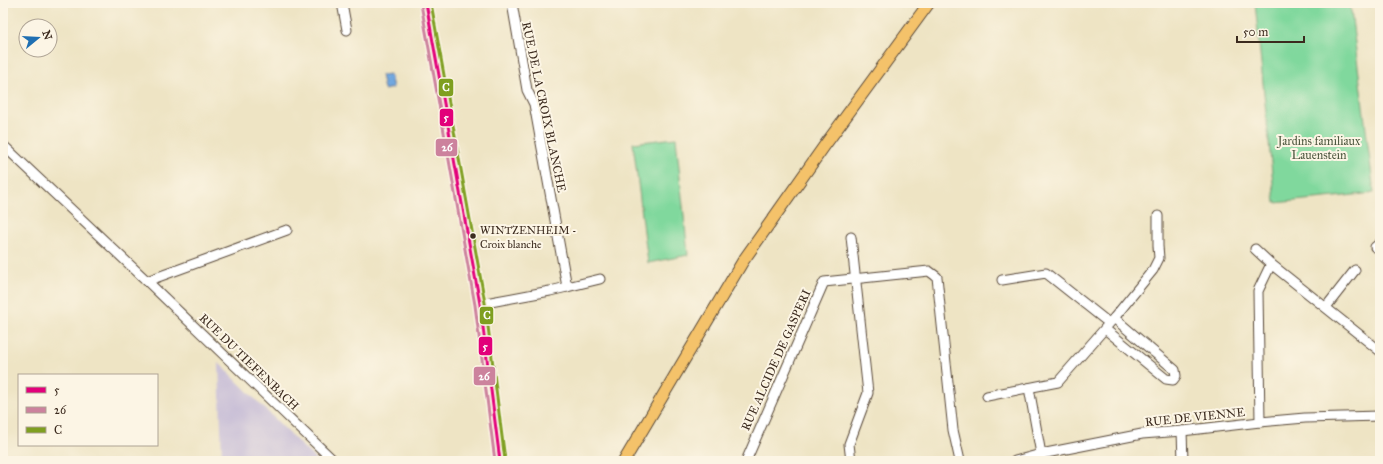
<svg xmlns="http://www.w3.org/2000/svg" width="1383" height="464" font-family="'IM FELL Great Primer',serif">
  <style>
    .industrial { fill: #c9bfd7 }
    .green { fill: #80d89d; stroke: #5e815e }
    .water { fill: #71a7df; stroke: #56687e }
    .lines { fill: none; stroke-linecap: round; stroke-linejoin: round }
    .minor-casing { stroke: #564637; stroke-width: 11 }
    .major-casing { stroke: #564637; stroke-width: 13 }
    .minor { stroke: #fff; stroke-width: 9 }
    .major { stroke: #f4c26a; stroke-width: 11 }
    .bus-1-casing { stroke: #fcf5e5; stroke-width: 6 }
    .bus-2-casing { stroke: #fcf5e5; stroke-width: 6 }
    .bus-3-casing { stroke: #fcf5e5; stroke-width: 6 }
    .bus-1 { stroke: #e2007a; stroke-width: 3 }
    .bus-2 { stroke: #cc829d; stroke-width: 3 }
    .bus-3 { stroke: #7f9f20; stroke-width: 3 }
    .bus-dot { fill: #3b2a1e; stroke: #fcf5e5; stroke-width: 1.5 }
    .labels { text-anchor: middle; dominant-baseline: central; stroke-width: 4; stroke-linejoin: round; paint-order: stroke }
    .bus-label { font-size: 11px; fill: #3b2a1e; stroke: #fcf5e5; text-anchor: start }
    .street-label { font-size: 12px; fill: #3b2a1e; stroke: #fcf5e5 }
    .park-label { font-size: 12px; fill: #4c563e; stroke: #fcf5e5 }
    .line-badge { stroke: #fcf5e5; stroke-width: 1.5 }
    .badge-label { font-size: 11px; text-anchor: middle; font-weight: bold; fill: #fff }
  </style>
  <rect width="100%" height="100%" fill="#fcf5e5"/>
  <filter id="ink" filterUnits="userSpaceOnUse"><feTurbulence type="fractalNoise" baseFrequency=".025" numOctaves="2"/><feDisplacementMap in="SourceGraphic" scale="8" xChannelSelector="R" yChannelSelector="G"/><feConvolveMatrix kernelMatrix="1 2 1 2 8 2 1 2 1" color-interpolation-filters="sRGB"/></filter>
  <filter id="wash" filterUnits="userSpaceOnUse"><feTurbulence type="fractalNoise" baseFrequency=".012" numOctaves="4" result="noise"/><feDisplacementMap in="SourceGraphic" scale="16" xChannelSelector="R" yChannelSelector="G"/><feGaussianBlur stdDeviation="0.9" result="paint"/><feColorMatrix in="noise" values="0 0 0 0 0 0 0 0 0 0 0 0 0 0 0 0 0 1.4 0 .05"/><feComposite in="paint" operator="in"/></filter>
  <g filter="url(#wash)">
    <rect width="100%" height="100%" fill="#eee4c4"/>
    <polygon class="industrial" points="219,363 317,461 222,461"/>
    <g class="green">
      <polygon points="1255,3 1350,3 1374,193 1275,203"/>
      <polygon points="676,138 688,255 648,263 633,143"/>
    </g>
    <polygon class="water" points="390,74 393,88 384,90 381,75"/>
  </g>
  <g filter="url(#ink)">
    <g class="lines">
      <defs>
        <g id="minor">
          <polyline points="342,3 347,30"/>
          <polyline points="426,3 480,304 500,461"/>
          <polyline points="3,145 147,281 334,461"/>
          <polyline points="1375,247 1380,243"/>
          <polyline points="1255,249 1271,264"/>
          <polyline points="1002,280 1046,273 1109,323"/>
          <polyline points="147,281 287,230"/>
          <polyline points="567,287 600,279"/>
          <polyline points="480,304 550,291 567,287 534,104 527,90 512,3"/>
          <polyline points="1326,307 1355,270"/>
          <polyline points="1105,329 1166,379 1173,380 1176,376 1175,370 1114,318"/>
          <polyline points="1029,388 1041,454"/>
          <polyline points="987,396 1058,382 1114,318 1153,270 1159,258 1158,246 1158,216"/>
          <polyline points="1260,422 1258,291 1271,264 1380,351"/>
          <polyline points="1182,431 1183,461"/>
          <polyline points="746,461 824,282 929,271 937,277 953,430 960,461"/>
          <polyline points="851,461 849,444 868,393 851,237"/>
          <polyline points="1015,461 1041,454 1142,434 1182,431 1260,422 1305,418 1380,416"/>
        </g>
        <polyline id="major" points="624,461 743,261 825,145 929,3"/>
      </defs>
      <use href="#minor" class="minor-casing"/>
      <use href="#major" class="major-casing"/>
      <use href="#minor" class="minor"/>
      <use href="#major" class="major"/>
      <defs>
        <polyline id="bus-1" points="426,3 480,304 500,461"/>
        <polyline id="bus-2" points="421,4 475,305 495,461"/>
        <polyline id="bus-3" points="431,3 485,303 505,460"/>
      </defs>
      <use href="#bus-1" class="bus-1-casing"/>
      <use href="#bus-2" class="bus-2-casing"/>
      <use href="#bus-3" class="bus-3-casing"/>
      <use href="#bus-1" class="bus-1"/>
      <use href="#bus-2" class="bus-2"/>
      <use href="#bus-3" class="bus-3"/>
    </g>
  </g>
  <circle class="bus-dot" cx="473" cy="236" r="3.5"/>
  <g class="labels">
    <g class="bus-label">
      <text x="480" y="230">WINTZENHEIM -<tspan x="480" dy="14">Croix blanche</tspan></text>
    </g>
    <g class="street-label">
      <text transform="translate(544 107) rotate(78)">RUE DE LA CROIX BLANCHE</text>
      <text transform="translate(776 360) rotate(-66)">RUE ALCIDE DE GASPERI</text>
      <text transform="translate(249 362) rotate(44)">RUE DU TIEFENBACH</text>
      <text transform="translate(1195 417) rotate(-6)">RUE DE VIENNE</text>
    </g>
    <g class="park-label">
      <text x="1319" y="141">Jardins familiaux<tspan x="1319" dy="14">Lauenstein</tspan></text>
    </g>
  </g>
  <g class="line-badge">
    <rect x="438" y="78" width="16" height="19" rx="4" fill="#7f9f20"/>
    <rect x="439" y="108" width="15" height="19" rx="4" fill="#e2007a"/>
    <rect x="435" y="138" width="23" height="19" rx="4" fill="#cc829d"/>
    <rect x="479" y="306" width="15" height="19" rx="4" fill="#7f9f20"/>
    <rect x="478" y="336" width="15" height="20" rx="4" fill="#e2007a"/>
    <rect x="473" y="366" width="23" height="20" rx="4" fill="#cc829d"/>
  </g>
  <g class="badge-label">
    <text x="446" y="91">C</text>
    <text x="446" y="121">5</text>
    <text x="447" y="151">26</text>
    <text x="487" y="319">C</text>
    <text x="485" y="350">5</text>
    <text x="484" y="380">26</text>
  </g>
  <rect width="1383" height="464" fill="none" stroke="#fcf5e5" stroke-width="16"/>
  <rect x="18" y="374" width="140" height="72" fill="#fcf5e5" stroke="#afa495"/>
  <rect x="26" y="387" width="20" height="6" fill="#e2007a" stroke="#afa495"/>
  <text x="54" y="394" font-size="12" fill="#3b2a1e">5</text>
  <rect x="26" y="407" width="20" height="6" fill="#cc829d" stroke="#afa495"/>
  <text x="54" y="414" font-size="12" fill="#3b2a1e">26</text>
  <rect x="26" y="427" width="20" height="6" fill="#7f9f20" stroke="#afa495"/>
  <text x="54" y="434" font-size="12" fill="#3b2a1e">C</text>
  <g transform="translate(38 38) rotate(72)"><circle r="19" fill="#fcf5e5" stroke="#afa495"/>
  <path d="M0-3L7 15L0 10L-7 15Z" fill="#1f6fb2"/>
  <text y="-6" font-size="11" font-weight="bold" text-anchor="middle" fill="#3b2a1e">N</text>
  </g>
  <path d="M1237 36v6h67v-6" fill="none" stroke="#3b2a1e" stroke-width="2"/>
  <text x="1243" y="36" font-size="12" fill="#3b2a1e" stroke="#fcf5e5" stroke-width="3" paint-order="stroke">50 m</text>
</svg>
